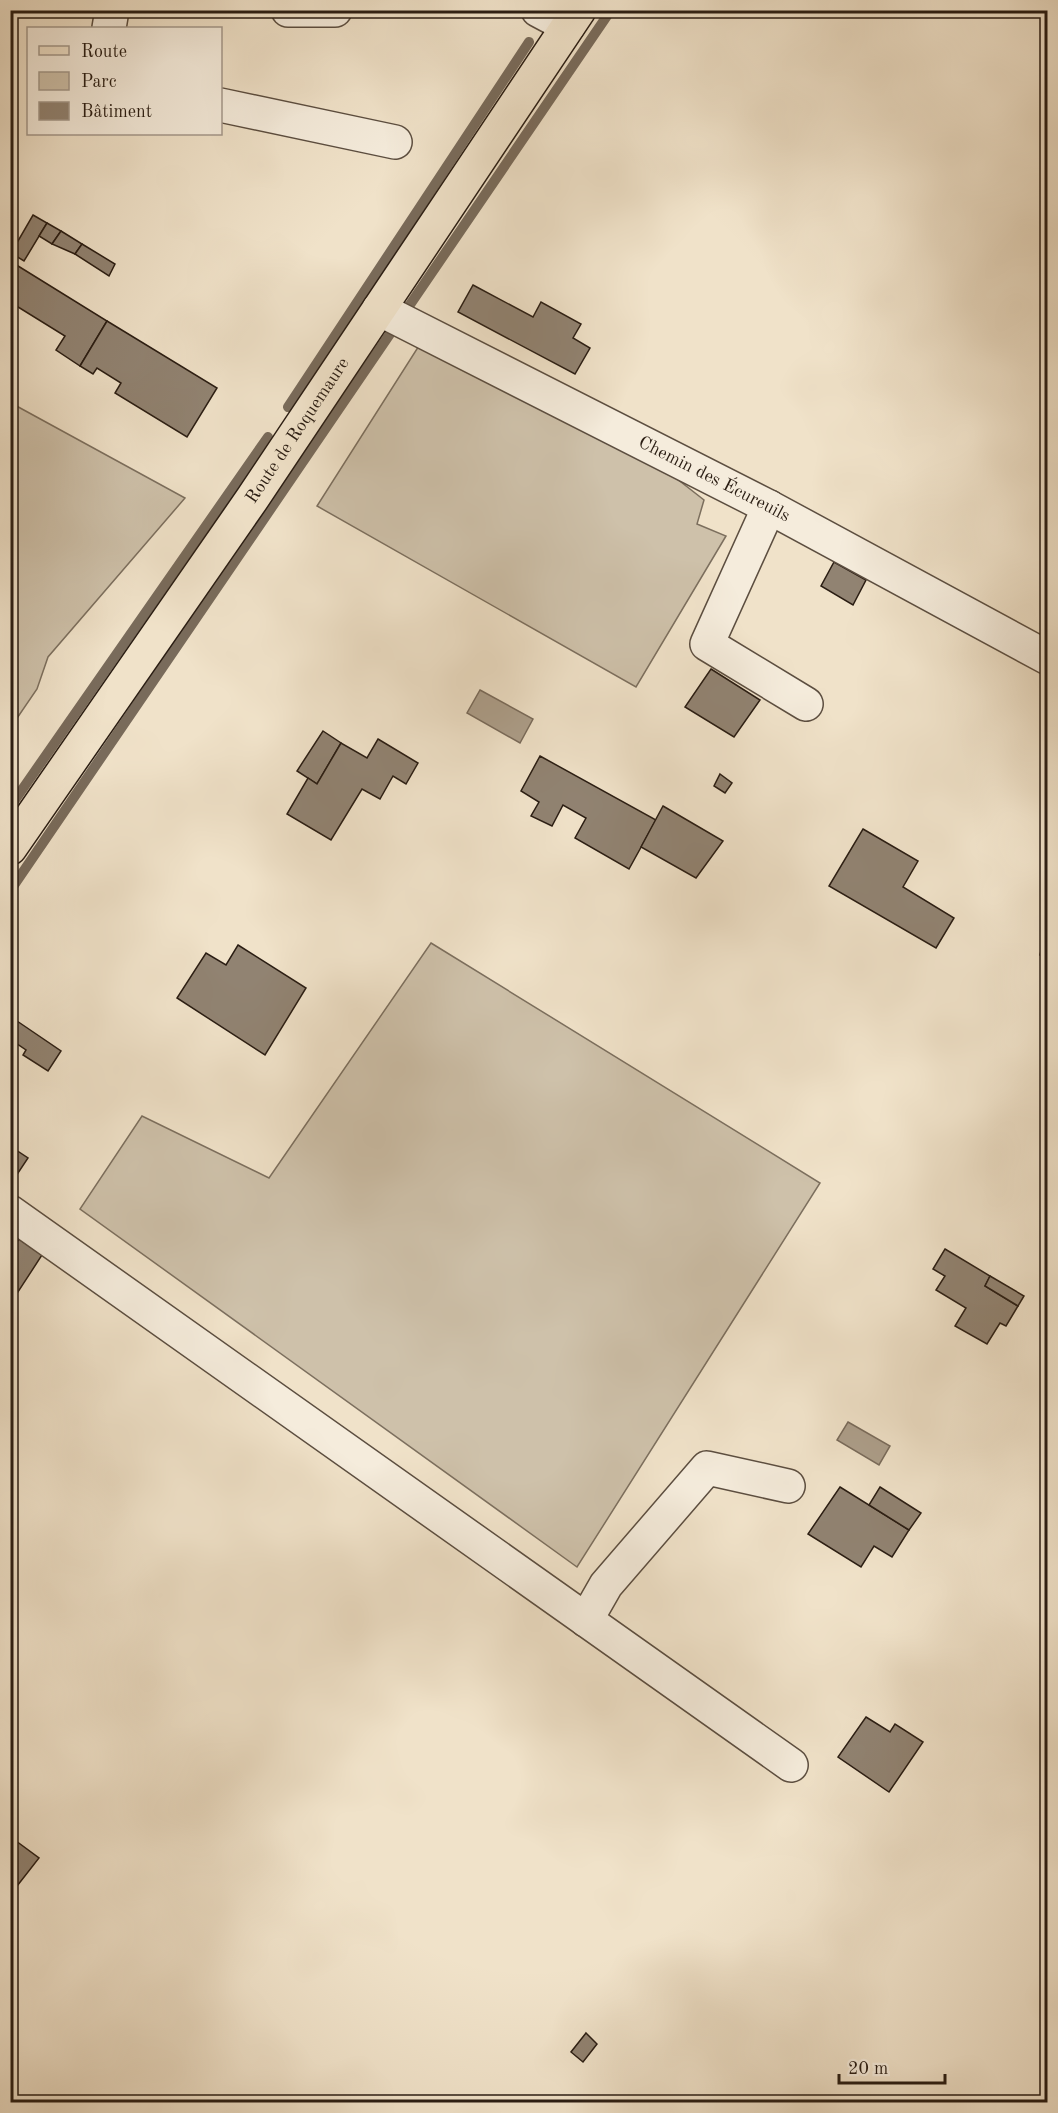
<svg xmlns="http://www.w3.org/2000/svg" width="1058" height="2113" font-family="'Old Standard TT',serif">
  <style>
    .green { fill: #cec1aa; stroke: #7c6f5e; stroke-width: 1.5 }
    .water { fill: #ad9f8b; stroke: #796b5b; stroke-width: 1.5 }
    .lines { fill: none; stroke-linecap: round; stroke-linejoin: round }
    .stream { stroke: #796b5b; stroke-width: 10 }
    .building { fill: #918372; stroke: #2a1d13; stroke-width: 1.5 }
    .minor-casing { stroke: #5c4e40; stroke-width: 36 }
    .major-casing { stroke: #2a1d13; stroke-width: 36 }
    .minor { stroke: #f5ecdc; stroke-width: 33 }
    .major { stroke: #f0e2c9; stroke-width: 33 }
    .labels { text-anchor: middle; dominant-baseline: central; stroke-width: 5; stroke-linejoin: round; paint-order: stroke }
    .street-label { font-size: 18px; fill: #2a1d13; stroke: #f5ecdc }
  </style>
  <rect width="100%" height="100%" fill="#f0e2c9"/>
  <filter id="stains"><feTurbulence type="fractalNoise" baseFrequency=".00333" numOctaves="4"/><feColorMatrix values="0 0 0 0 .2 0 0 0 0 .09 0 0 0 0 .02 0 0 0 .5 -.17"/></filter>
  <radialGradient id="worn" r=".72"><stop offset=".6" stop-color="#630" stop-opacity="0"/><stop offset="1" stop-color="#630" stop-opacity=".3"/></radialGradient>
  <g class="green">
    <polygon points="422,341 645,454 704,500 697,524 726,536 636,687 317,506"/>
    <polygon points="11,403 185,498 48,657 37,689 11,727"/>
    <polygon points="431,943 820,1183 577,1567 80,1209 142,1116 269,1178"/>
  </g>
  <g class="water">
    <polygon points="480,690 533,719 520,743 467,713"/>
    <polygon points="848,1422 890,1446 879,1465 837,1440"/>
  </g>
  <g class="lines">
    <g class="stream">
      <polyline points="288,407 529,42"/>
      <polyline points="10,807 268,437"/>
      <polyline points="10,891 611,10"/>
    </g>
  </g>
  <g class="building">
    <polygon points="33,215 47,223 24,261 11,253"/>
    <polygon points="47,223 61,231 52,244 39,236"/>
    <polygon points="61,231 82,244 75,254 52,244"/>
    <polygon points="82,244 115,264 109,276 75,254"/>
    <polygon points="10,261 107,321 80,366 56,350 65,336 10,302"/>
    <polygon points="473,285 533,317 541,302 581,324 573,338 590,348 575,374 458,312"/>
    <polygon points="107,321 217,388 187,437 115,393 121,383 97,368 93,374 80,366"/>
    <polygon points="834,562 866,580 853,605 821,586"/>
    <polygon points="711,669 760,700 734,737 685,707"/>
    <polygon points="323,731 341,743 317,784 297,771"/>
    <polygon points="378,739 418,763 406,784 393,776 380,799 362,789 331,840 287,814 308,778 317,784 341,743 367,758"/>
    <polygon points="540,756 656,820 629,869 575,838 586,818 563,805 552,826 531,816 539,802 521,791"/>
    <polygon points="720,774 732,783 725,793 714,786"/>
    <polygon points="663,806 723,841 696,878 641,847"/>
    <polygon points="863,829 918,861 903,887 954,918 936,948 829,886"/>
    <polygon points="1048,922 1048,957 1040,955"/>
    <polygon points="238,945 306,988 265,1055 177,998 206,953 226,965"/>
    <polygon points="17,1021 61,1051 48,1071 23,1055 26,1050 10,1039 10,1032"/>
    <polygon points="10,1146 28,1158 14,1179 10,1177"/>
    <polygon points="19,1239 42,1255 16,1295 10,1290 10,1252"/>
    <polygon points="945,1249 990,1276 985,1286 1018,1306 1006,1326 1000,1323 987,1344 955,1326 966,1308 936,1290 945,1276 933,1269"/>
    <polygon points="990,1276 1024,1296 1018,1306 985,1286"/>
    <polygon points="840,1487 909,1530 892,1557 874,1546 861,1567 808,1534"/>
    <polygon points="880,1487 921,1513 909,1530 869,1505"/>
    <polygon points="866,1717 890,1732 895,1724 923,1742 889,1792 838,1757"/>
    <polygon points="12,1838 39,1858 10,1895 10,1840"/>
    <polygon points="586,2033 597,2044 583,2062 571,2052"/>
  </g>
  <g class="lines">
    <defs>
      <g id="minor">
        <polyline points="288,10 335,10"/>
        <polyline points="538,10 568,26"/>
        <polyline points="109,28 112,10"/>
        <polyline points="220,105 395,142"/>
        <path id="s1" d="M379,309L769,507L1048,658"/>
        <polyline points="769,507 707,644 806,704"/>
        <polyline points="10,1212 791,1765"/>
        <polyline points="586,1620 606,1585 707,1468 788,1486"/>
      </g>
      <g id="major">
        <path id="s2" d="M10,848L252,499L579,10"/>
      </g>
    </defs>
    <use href="#minor" class="minor-casing"/>
    <use href="#major" class="major-casing"/>
    <use href="#minor" class="minor"/>
    <use href="#major" class="major"/>
  </g>
  <g class="labels">
    <g class="street-label">
      <text stroke="none"><textPath href="#s2" startOffset="507">Route de Roquemaure</textPath></text>
      <text stroke="none"><textPath href="#s1" startOffset="376">Chemin des Écureuils</textPath></text>
    </g>
  </g>
  <rect width="1058" height="2113" fill="none" stroke="#f0e2c9" stroke-width="36"/>
  <rect x="12" y="12" width="1034" height="2089" fill="none" stroke="#2a1d13" stroke-width="3"/>
  <rect x="18" y="18" width="1022" height="2077" fill="none" stroke="#2a1d13" stroke-width="1.5"/>
  <rect x="27" y="27" width="195" height="108" fill="#f5ecdc" stroke="#a4998c" stroke-width="1.5"/>
  <rect x="39" y="46" width="30" height="9" fill="#f0e2c9" stroke="#a4998c" stroke-width="1.5"/>
  <text x="81" y="57" font-size="18" fill="#2a1d13">Route</text>
  <rect x="39" y="72" width="30" height="18" fill="#cec1aa" stroke="#a4998c" stroke-width="1.5"/>
  <text x="81" y="87" font-size="18" fill="#2a1d13">Parc</text>
  <rect x="39" y="102" width="30" height="18" fill="#918372" stroke="#a4998c" stroke-width="1.5"/>
  <text x="81" y="117" font-size="18" fill="#2a1d13">Bâtiment</text>
  <path d="M839 2074v9h106v-9" fill="none" stroke="#2a1d13" stroke-width="3"/>
  <text x="848" y="2074" font-size="18" fill="#2a1d13" stroke="#f5ecdc" stroke-width="4.5" paint-order="stroke">20 m</text>
  <rect width="100%" height="100%" filter="url(#stains)"/>
  <rect width="100%" height="100%" fill="url(#worn)"/>
</svg>
